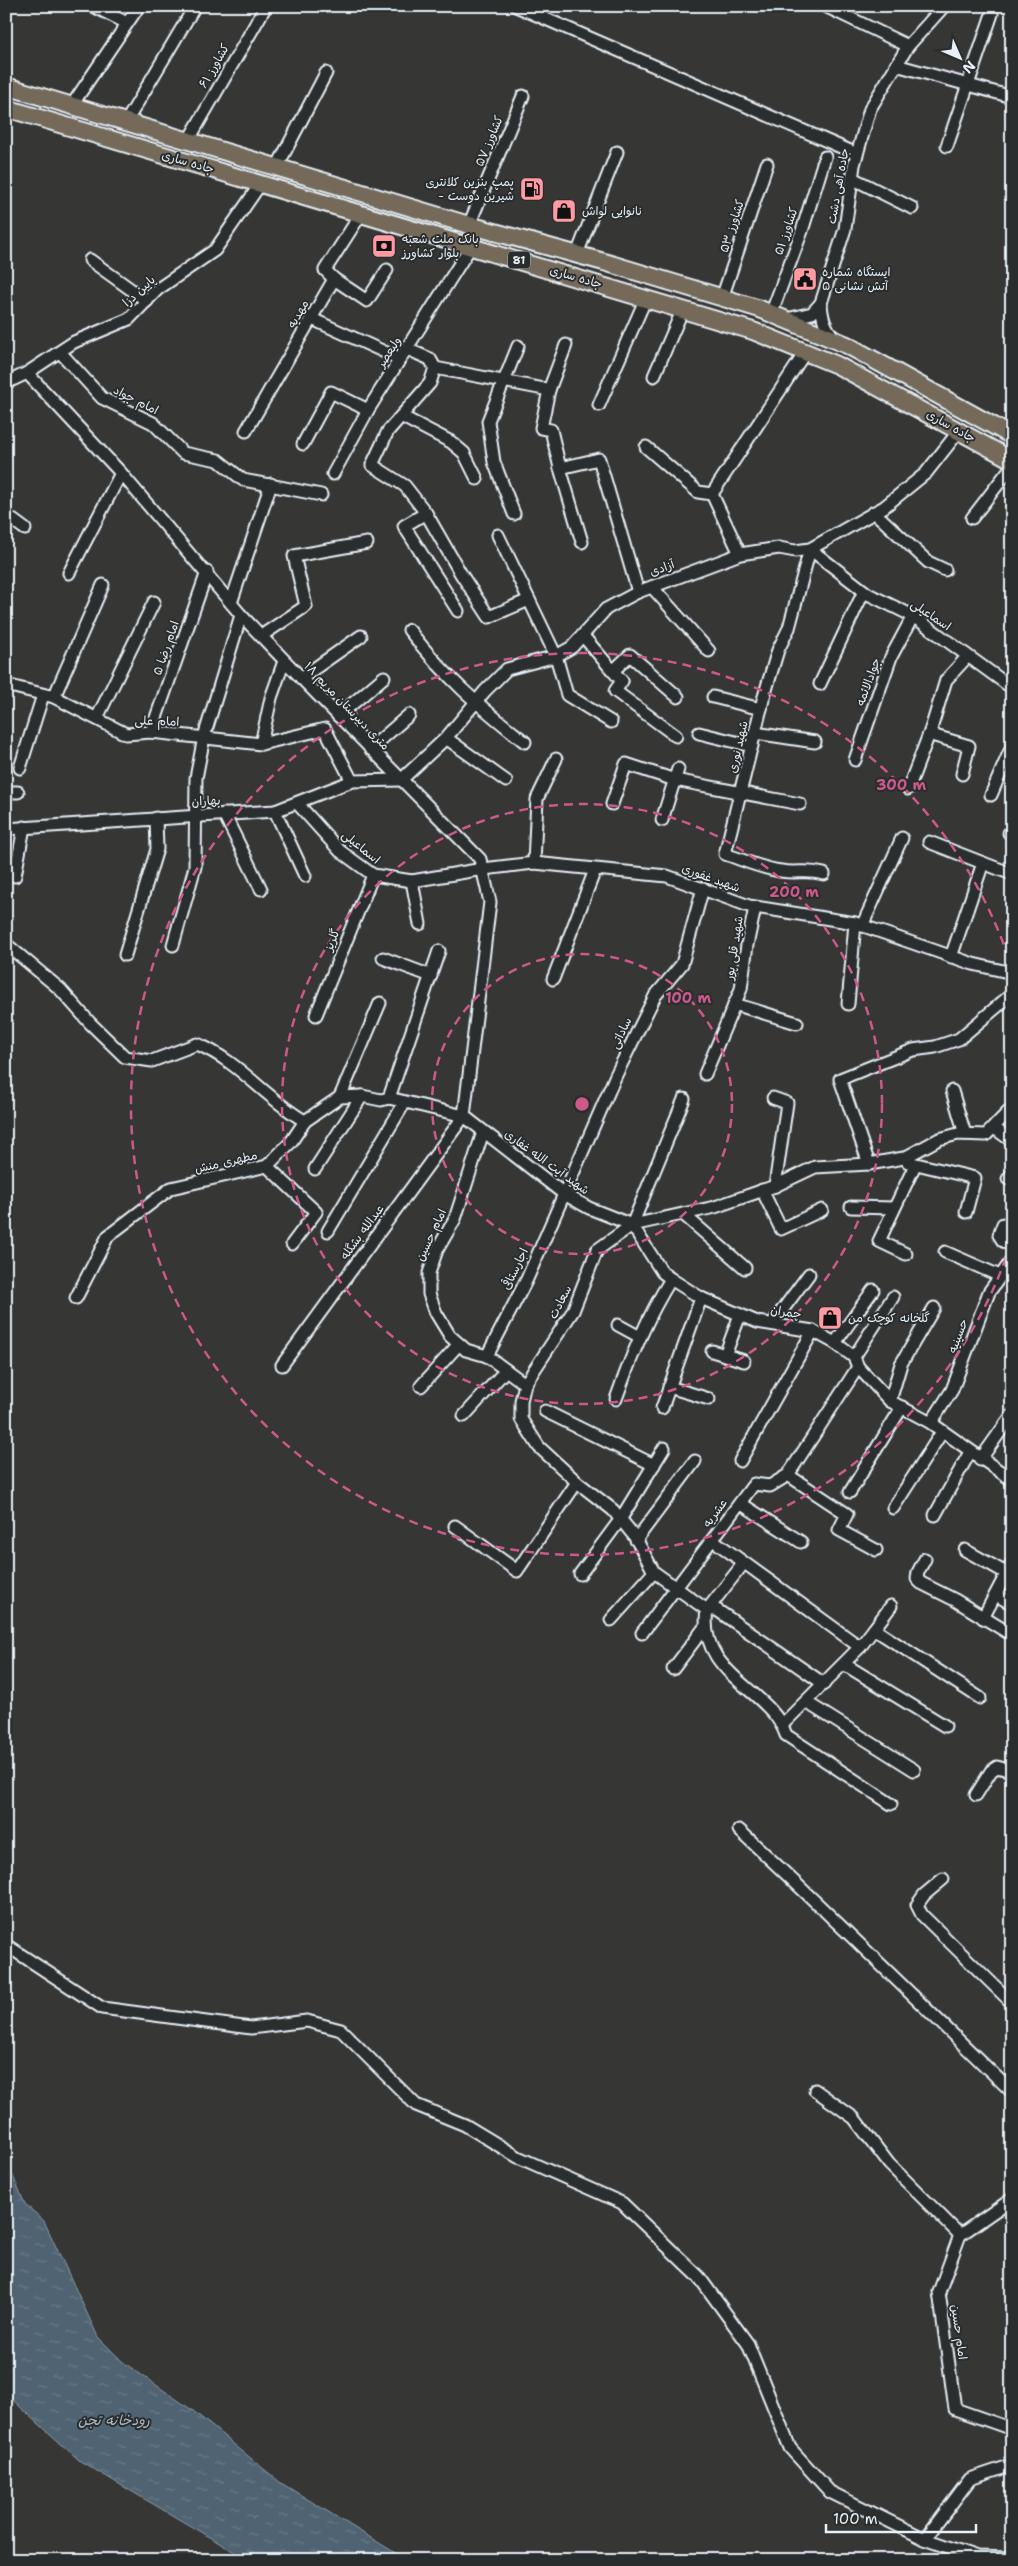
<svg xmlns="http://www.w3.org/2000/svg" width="1018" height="2566" font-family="'Shantell Sans','Playpen Sans Arabic',sans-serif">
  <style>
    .water { fill: url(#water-ripples); stroke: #8c9ca8 }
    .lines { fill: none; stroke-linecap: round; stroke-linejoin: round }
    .minor-casing { stroke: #e8f1f8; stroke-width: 15 }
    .highway-casing { stroke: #e8f1f8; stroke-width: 20 }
    .minor { stroke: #2a2d2e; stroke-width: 11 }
    .highway { stroke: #746a5a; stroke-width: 16 }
    .ring { fill: none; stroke: #cd598a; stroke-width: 2.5; stroke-dasharray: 9 6 }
    .labels { text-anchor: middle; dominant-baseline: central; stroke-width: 4; stroke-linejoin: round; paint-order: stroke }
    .shield { fill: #2a2d2e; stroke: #afb6bb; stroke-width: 1 }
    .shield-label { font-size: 11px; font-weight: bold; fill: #e8f1f8 }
    .street-label { font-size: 12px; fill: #e8f1f8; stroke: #2a2d2e }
    .poi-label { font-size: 12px; fill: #e8f1f8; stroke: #2a2d2e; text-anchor: start }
    .water-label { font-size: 14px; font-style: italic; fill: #abb9c3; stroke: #2a2d2e }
    .centre { fill: #cd598a; stroke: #2a2d2e; stroke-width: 2.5 }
    .ring-label { font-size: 15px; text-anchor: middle; font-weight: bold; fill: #cd598a; stroke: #2a2d2e; stroke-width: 4; stroke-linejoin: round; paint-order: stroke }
  </style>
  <defs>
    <pattern id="water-ripples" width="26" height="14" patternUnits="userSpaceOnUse" patternTransform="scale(1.25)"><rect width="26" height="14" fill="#4f6473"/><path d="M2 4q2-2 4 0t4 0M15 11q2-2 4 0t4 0" fill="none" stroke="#687b88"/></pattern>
  </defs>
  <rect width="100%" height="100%" fill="#363635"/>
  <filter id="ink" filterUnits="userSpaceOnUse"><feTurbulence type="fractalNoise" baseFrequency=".02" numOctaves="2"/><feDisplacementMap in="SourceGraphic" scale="10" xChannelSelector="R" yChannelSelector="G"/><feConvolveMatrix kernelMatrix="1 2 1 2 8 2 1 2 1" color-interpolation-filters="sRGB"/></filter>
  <g filter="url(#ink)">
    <polygon class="water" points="6,2160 25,2204 44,2221 98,2337 123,2362 192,2410 281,2483 407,2560 248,2560 80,2461 6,2394"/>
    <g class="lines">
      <defs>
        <g id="minor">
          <polyline points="93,6 127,23"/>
          <polyline points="516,6 857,154"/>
          <polyline points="825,6 908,46"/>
          <polyline points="896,65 1012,97"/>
          <polyline points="72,105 139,6"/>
          <polyline points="126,122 195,6"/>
          <polyline points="188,141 266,6"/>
          <polyline points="947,146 992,14"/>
          <polyline points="277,167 326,73"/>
          <polyline points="852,178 912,208"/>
          <polyline points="469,225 523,96"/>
          <polyline points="577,254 617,152"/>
          <polyline points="90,260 147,301"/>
          <polyline points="334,279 367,301 387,270"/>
          <polyline points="722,298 767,164"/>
          <polyline points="771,314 802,231 825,157"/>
          <polyline points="312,319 400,359"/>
          <polyline points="787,319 812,313 821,303"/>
          <path d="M835,339C825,328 822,318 821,303L845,229L854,165L870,109L908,46L944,6"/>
          <polyline points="407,349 430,359 435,368 549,390 541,428 551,430 560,468 599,459 638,592"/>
          <polyline points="60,352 102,398 153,423 183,453 218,460 243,480 321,495"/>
          <polyline points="435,368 430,383 388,431 372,465 405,486 426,513 461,574 489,617 529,600"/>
          <polyline points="27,373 121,473 241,615 308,685 480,859 490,902 464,1116 282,1365"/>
          <polyline points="654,376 683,309"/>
          <polyline points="6,383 27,373 74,342 129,319 158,289 215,250 261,183"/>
          <polyline points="549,390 566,345"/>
          <polyline points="599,405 646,298"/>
          <polyline points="401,416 451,442 464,453 477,479"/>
          <polyline points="246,431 334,279 325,270 361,214"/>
          <polyline points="303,444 331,392 368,410"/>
          <polyline points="646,447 698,492 712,494"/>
          <polyline points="560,468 582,542"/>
          <polyline points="333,474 368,410 471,246"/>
          <polyline points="874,512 928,562 945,570"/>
          <polyline points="426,513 404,526 458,611"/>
          <polyline points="514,514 494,462 488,421 518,346"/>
          <polyline points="6,515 25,529"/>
          <polyline points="972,518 1012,466"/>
          <polyline points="498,535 556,656 567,695 611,722"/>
          <polyline points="740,554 712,494 806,351"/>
          <polyline points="69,573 121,473"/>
          <polyline points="652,587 709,651"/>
          <polyline points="231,603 271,484"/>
          <path d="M409,630C446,678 478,705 525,742"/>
          <polyline points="261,636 306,606 294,556 367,543"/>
          <polyline points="583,636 613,671 630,655 678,697"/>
          <polyline points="613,671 622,681 615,691 676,736"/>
          <polyline points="301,678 361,636"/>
          <polyline points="820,684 864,591"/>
          <polyline points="6,685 54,697 126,734 151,732 261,744 325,729 352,781"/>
          <polyline points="54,697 103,585"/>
          <polyline points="713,697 761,709"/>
          <polyline points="338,716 384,677"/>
          <polyline points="97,718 154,602"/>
          <polyline points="151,732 207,572"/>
          <polyline points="699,733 752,746"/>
          <polyline points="755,733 815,742"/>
          <polyline points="446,738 506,781"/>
          <polyline points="261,744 271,698 284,661"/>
          <polyline points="370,749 409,715"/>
          <polyline points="855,760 891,657 913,616"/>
          <polyline points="20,768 43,695"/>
          <polyline points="962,774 969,746 935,736 931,729 946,680 967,657"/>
          <polyline points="908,789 931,729"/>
          <polyline points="6,792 18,792"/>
          <polyline points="991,795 1012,746"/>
          <polyline points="297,803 340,851 373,875 412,881 483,869 534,863 667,876 749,906 855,923 973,964 1012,973"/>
          <polyline points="612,804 626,764 675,780 800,804"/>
          <polyline points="275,811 305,876"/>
          <polyline points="224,814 261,889"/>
          <polyline points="662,820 678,769"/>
          <polyline points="6,829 275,811 352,781 401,780 446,738 485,691 507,669 556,656 572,647 606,609 638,592 740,554 779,548 795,551 810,549 884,507 926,473 959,431"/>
          <polyline points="1009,833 1012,834"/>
          <polyline points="929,842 983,863 951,957"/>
          <polyline points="534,863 537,799 556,759"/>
          <polyline points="983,863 1012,874"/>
          <path d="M824,874C805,869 798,874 781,871C763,869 743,860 725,854L763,700L778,650L789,628L810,549L868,594L913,616L1012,688"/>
          <polyline points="15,876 24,827"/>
          <polyline points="412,881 420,924"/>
          <polyline points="862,926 902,838"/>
          <path d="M6,944L60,989L90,1023L125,1057L152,1061L197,1044C239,1061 266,1099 305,1121"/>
          <polyline points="173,945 195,867 196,778 204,737 241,615"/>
          <polyline points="125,955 157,849 156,818"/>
          <polyline points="383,958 431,976"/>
          <polyline points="553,979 595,870"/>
          <polyline points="734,1004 797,1023"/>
          <polyline points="848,1004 855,923"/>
          <polyline points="316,1015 373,875"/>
          <polyline points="705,1074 741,989 747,945 755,908"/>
          <polyline points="952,1091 965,1134"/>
          <polyline points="340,1097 380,1003"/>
          <polyline points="389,1098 439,951"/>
          <polyline points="773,1098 787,1103 775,1186"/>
          <polyline points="994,1128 1012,1141"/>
          <polyline points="483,1132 455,1219 437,1250 429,1273 429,1294 436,1313 450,1336 466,1350 487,1356 525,1384"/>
          <polyline points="908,1162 975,1178 966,1212"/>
          <polyline points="869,1164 840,1079 913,1050 935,1047 959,1039 1012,994"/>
          <polyline points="267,1166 316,1212 292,1244"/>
          <polyline points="315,1169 362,1096"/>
          <polyline points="1008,1179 1012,1174"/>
          <polyline points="762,1190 781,1229 822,1210"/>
          <polyline points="851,1207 894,1208"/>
          <polyline points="683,1214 745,1268"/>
          <polyline points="1003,1224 999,1235 1003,1241 1012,1246"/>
          <path d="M632,1225L597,1250L573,1311L525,1384L521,1401V1419L539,1447L577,1482L613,1510L635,1537L654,1572L707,1610C697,1675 770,1688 786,1735L891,1804"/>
          <polyline points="632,1225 662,1272 671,1279 701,1298 757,1322 813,1331 835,1343 854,1357 858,1367 890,1401 931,1423 1012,1480"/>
          <polyline points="632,1225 684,1099"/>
          <polyline points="328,1231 405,1102"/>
          <polyline points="945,1252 1000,1276"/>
          <polyline points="906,1254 879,1241 915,1165"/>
          <polyline points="76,1298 108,1236 171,1188 267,1166 291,1142 305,1121 340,1097 362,1096 381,1100 389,1098 464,1116 564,1194 589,1208 632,1225 715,1207 775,1186 815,1167 869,1164 904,1158 939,1139 958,1134 986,1135 1012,1108"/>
          <polyline points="740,1315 725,1355 744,1361"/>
          <polyline points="772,1324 809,1274"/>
          <polyline points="618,1325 640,1337"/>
          <polyline points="835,1343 873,1290"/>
          <polyline points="712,1351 725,1355"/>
          <polyline points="487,1356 527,1279 616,1075 655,996 682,964 703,888"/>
          <polyline points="854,1357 893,1297"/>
          <polyline points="421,1386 459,1344"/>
          <polyline points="669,1387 709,1399"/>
          <path d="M616,1399C631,1357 647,1317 671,1279"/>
          <polyline points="890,1401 901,1364 934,1308"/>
          <polyline points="662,1408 701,1298"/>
          <polyline points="545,1411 654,1465"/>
          <polyline points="464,1416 506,1370"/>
          <polyline points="931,1423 952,1390 989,1292 1012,1260"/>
          <polyline points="980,1460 1012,1415"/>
          <polyline points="740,1461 813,1331"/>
          <polyline points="788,1475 847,1514 839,1530 876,1550"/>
          <polyline points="850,1492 902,1407"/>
          <polyline points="740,1503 801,1542"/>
          <polyline points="893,1508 942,1432"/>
          <polyline points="935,1515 970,1452"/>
          <polyline points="455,1526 517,1571 577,1482"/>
          <polyline points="636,1540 695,1461"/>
          <polyline points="713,1540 860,1647"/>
          <polyline points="965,1550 1006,1573"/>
          <polyline points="925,1559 918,1572 917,1579 921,1583 955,1600 1012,1635"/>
          <polyline points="580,1574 620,1520 664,1448"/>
          <polyline points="996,1595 1012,1604"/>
          <polyline points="707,1610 717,1610 824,1684"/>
          <polyline points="707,1610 743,1564"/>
          <polyline points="983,1618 1012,1563"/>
          <polyline points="611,1620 654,1572"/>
          <polyline points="874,1629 891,1606"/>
          <polyline points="642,1633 754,1484 770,1486 788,1475 858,1367"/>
          <polyline points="844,1664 945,1726"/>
          <polyline points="673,1669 704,1628"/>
          <polyline points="806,1702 914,1770"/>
          <polyline points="783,1724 860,1647 874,1629 980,1698"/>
          <polyline points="976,1795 991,1771 997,1767 1012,1771"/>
          <path d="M739,1830C832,1916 921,2004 1012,2092"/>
          <polyline points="943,1879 924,1895 917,1905 922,1915 1012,2003"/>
          <polyline points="6,1945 102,2008 251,2028 307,2021 341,2030 416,2105 465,2125 518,2157 622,2203 699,2277 748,2344 790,2448 830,2492 925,2539"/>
          <polyline points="815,2090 854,2118 889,2164 960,2235"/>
          <polyline points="1012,2199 960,2235 939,2292 955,2409 1012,2429"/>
          <polyline points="1012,2465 970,2479 925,2539 977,2557 1012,2558"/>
        </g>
        <g id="highway">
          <polyline points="6,86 469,225 604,262 760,309 847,345 1012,436"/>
          <polyline points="6,108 753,331 837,365 1012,460"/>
        </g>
      </defs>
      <use href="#minor" class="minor-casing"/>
      <use href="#highway" class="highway-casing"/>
      <use href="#minor" class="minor"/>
      <use href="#highway" class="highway"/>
    </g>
  </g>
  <g class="ring">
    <circle cx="582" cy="1104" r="150"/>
    <circle cx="582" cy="1104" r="300"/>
    <path d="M1011 1243A451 451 0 1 1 1011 965"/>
  </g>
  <defs>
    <symbol id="fuel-square" viewBox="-11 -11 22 22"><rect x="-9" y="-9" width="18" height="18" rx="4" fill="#ff9aa2" stroke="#2a2d2e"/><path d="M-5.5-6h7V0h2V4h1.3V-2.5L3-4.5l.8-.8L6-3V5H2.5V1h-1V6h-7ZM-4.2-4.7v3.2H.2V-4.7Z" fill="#111"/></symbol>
    <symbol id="shop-square" viewBox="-11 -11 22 22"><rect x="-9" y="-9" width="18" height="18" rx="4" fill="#ff9aa2" stroke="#2a2d2e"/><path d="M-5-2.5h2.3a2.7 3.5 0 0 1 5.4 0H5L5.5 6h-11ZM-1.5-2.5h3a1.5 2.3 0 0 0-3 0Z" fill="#111"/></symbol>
    <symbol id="bank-square" viewBox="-11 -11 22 22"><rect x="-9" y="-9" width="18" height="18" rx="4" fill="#ff9aa2" stroke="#2a2d2e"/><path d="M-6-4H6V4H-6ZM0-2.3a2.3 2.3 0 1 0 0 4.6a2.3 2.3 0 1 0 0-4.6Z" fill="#111"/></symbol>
    <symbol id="civic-square" viewBox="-11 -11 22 22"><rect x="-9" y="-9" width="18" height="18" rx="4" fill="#ff9aa2" stroke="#2a2d2e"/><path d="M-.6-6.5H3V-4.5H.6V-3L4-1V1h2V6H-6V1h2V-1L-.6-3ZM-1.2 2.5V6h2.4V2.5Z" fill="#111"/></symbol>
  </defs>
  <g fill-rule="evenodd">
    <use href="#fuel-square" x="518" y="175" width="28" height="28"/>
    <use href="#shop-square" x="550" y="197" width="28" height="28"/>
    <use href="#bank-square" x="370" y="232" width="28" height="28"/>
    <use href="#civic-square" x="791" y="265" width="28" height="28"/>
    <use href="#shop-square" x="816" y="1304" width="28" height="28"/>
  </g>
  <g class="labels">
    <rect class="shield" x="508" y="251.5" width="22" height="17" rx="4"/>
    <g class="shield-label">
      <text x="519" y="260">81</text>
    </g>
    <g class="street-label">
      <text transform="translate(214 66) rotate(-60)">کشاورز ۶۱</text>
      <text transform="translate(489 141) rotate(-67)">کشاورز ۵۷</text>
      <text transform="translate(188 162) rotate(16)">جاده ساری</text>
      <text transform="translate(838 186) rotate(-80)">جاده آهی دشت</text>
      <text transform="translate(732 226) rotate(-72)">کشاورز ۵۳</text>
      <text transform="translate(786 231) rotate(-71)">کشاورز ۵۱</text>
      <text transform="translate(576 277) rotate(16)">جاده ساری</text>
      <text transform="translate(139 291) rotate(-43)">پایین دزا</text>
      <text transform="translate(298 314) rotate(-60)">مهدیه</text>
      <text transform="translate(389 352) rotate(-57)">ولیعصر</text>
      <text transform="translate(136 400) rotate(27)">امام جواد</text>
      <text transform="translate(951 426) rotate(29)">جاده ساری</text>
      <text transform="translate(662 568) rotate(-21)">آزادی</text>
      <text transform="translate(931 615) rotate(34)">اسماعیلی</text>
      <text transform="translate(166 648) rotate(-71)">امام رضا ۵</text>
      <text transform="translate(868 682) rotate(-70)">جوادالائمه</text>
      <text transform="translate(347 706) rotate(46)">۱۸ متری دبیرستان مریم</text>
      <text transform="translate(157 721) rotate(2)">امام علی</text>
      <text transform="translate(738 747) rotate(-77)">شهید نوری</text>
      <text transform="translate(206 801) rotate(-3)">بهاران</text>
      <text transform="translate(361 847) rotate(39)">اسماعیلی</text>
      <text transform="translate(711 878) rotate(20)">شهید غفوری</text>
      <text transform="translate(332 940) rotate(-68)">گلریز</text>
      <text transform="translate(734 948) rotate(-81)">شهید قلی پور</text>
      <text transform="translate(621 1033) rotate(-64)">ساداتی</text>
      <text transform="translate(226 1162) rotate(-13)">مطهری منش</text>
      <text transform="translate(547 1162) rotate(36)">شهید آیت الله غفاری</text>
      <text transform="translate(362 1232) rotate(-54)">عبدالله بشگله</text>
      <text transform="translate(431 1235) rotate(-65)">امام حسین</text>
      <text transform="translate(515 1269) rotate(-64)">اجارستاقی</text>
      <text transform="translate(560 1302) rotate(-63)">سعادت</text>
      <text transform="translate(786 1312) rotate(9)">چمران</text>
      <text transform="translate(958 1336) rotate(-69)">حسینیه</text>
      <text transform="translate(715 1513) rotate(-54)">عشریه</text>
      <text transform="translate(959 2332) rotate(82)">امام حسین</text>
    </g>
    <g class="poi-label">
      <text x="514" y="182" text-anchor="end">پمپ بنزین کلانتری<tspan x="514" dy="14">- شیرین دوست</tspan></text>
      <text x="582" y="211">نانوایی لواش</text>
      <text x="402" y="239">بانک ملت شعبه<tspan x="402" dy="14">بلوار کشاورز</tspan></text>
      <text x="822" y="272">ایستگاه شماره<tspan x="822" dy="14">۵ آتش نشانی</tspan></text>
      <text x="848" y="1318">گلخانه کوچک من</text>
    </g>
    <g class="water-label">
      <text x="114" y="2420">رودخانه تجن</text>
    </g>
  </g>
  <circle cx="582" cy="1104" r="8" class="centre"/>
  <g class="ring-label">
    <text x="901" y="790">300 m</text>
    <text x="794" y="897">200 m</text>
    <text x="688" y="1003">100 m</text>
  </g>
  <rect width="1018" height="2566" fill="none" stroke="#2a2d2e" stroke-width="25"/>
  <rect x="12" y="12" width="993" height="2541" fill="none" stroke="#e8f1f8" stroke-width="2" filter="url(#ink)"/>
  <g transform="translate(960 58) rotate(135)" stroke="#2a2d2e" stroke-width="4" paint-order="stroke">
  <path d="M0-4L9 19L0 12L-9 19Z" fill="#e8f1f8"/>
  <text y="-8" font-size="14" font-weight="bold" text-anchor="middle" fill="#e8f1f8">N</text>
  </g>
  <path d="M826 2524v8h150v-8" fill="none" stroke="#e8f1f8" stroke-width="2.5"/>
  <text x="833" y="2524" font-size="15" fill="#e8f1f8" stroke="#2a2d2e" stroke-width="4" paint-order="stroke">100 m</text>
</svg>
